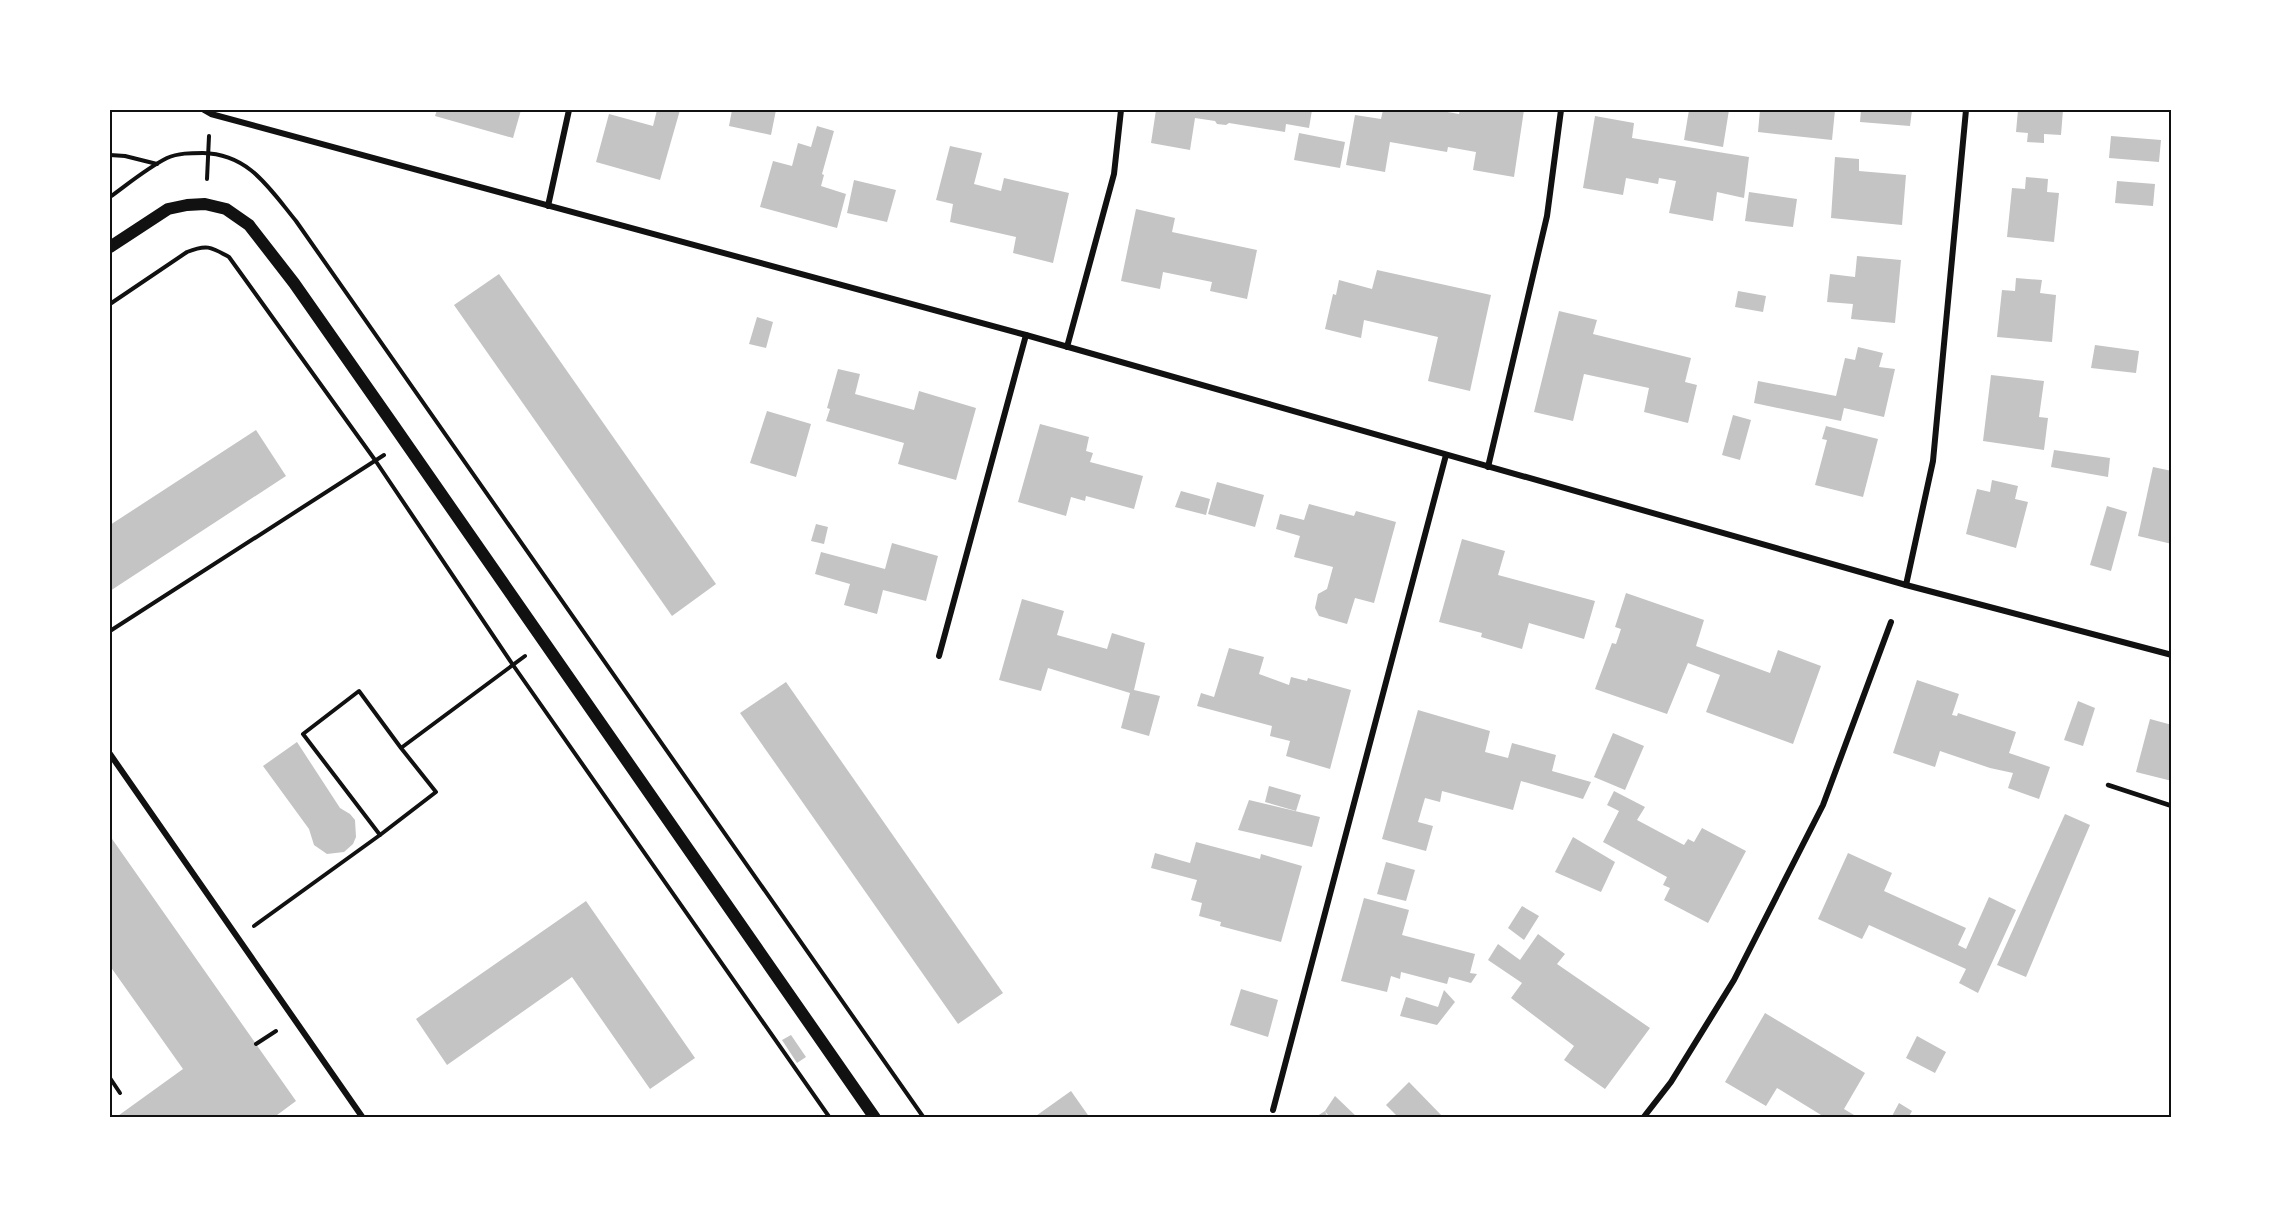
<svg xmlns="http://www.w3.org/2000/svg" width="2281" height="1227" font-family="'Fira Sans',sans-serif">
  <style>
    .building { fill: #c4c4c4 }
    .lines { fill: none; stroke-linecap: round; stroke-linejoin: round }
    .path { stroke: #111; stroke-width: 4 }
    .service { stroke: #111; stroke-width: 4.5 }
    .minor { stroke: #111; stroke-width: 6 }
    .secondary { stroke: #111; stroke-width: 12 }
    .neatline { fill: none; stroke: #111; stroke-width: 2 }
  </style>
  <rect width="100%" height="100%" fill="#fff"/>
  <g class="building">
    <polygon points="437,110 521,110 513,138 435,116"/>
    <polygon points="657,110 680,110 660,180 596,162 609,114 653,126"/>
    <polygon points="732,110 776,110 771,135 729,126"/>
    <polygon points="1156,110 1312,110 1309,128 1286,124 1285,132 1229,123 1226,125 1217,124 1215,121 1195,118 1190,150 1151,143"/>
    <polygon points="1383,110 1436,110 1459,114 1460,110 1524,110 1514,177 1473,170 1476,152 1448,147 1447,152 1390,142 1385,172 1346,165 1355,115 1381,119"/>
    <polygon points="1689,110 1729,110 1723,147 1684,140"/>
    <polygon points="1760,110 1835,110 1832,140 1758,132"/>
    <polygon points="1861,110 1912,110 1910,126 1860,122"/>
    <polygon points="2018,110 2063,110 2061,135 2044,134 2044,143 2027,142 2028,133 2016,132"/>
    <polygon points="1595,116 1634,123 1632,138 1749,157 1744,198 1717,192 1713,221 1669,213 1676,181 1659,178 1658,184 1626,178 1623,195 1583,188"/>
    <polygon points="817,126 834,131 822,174 824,175 821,186 846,194 837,228 760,207 773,161 792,166 798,143 811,147"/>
    <polygon points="1299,133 1345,142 1340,168 1294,160"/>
    <polygon points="2111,136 2161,140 2159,162 2109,158"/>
    <polygon points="950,146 982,153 974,184 1001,191 1004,178 1069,193 1053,263 1013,253 1016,237 950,222 953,204 936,200"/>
    <polygon points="1835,157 1859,159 1859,171 1906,175 1902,225 1831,218"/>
    <polygon points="2026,177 2048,179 2047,192 2059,193 2054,242 2007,237 2012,188 2025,189"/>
    <polygon points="854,180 896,190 887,222 847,213"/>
    <polygon points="2117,181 2155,184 2153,206 2115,203"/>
    <polygon points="1749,192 1797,199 1793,227 1745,221"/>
    <polygon points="1136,209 1175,218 1172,232 1257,250 1247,299 1210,291 1212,282 1163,272 1160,289 1121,281"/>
    <polygon points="1857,256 1901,260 1895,323 1851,319 1853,304 1827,302 1830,274 1855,277"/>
    <polygon points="1377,270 1491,295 1470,391 1428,381 1438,337 1364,320 1361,338 1325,329 1333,294 1336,295 1339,280 1372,289"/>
    <polygon points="499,274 716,584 672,616 454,305"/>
    <polygon points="2016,278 2042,280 2040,293 2056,295 2052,342 1997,337 2002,290 2015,291"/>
    <polygon points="1738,291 1766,296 1763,312 1735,307"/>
    <polygon points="1559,311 1597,320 1593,334 1691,358 1685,382 1697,385 1688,423 1644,412 1649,388 1584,374 1573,421 1534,412"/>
    <polygon points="757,317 773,322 766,348 749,344"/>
    <polygon points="2095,345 2139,351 2136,373 2091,368"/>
    <polygon points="1858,347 1883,353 1879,367 1895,369 1884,417 1844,408 1841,421 1754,403 1758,381 1836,396 1845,358 1855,360"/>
    <polygon points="838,369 860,374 855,394 914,410 919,391 976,408 956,480 898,464 904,443 826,421 830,409 827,408"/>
    <polygon points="1991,375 2044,381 2039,417 2048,418 2044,450 1983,441"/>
    <polygon points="767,411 811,424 796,477 750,463"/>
    <polygon points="1733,415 1751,420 1740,460 1722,455"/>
    <polygon points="1040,424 1089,437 1086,451 1093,453 1090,462 1143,476 1134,509 1086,496 1085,501 1071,497 1066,516 1018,502"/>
    <polygon points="1826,426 1878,439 1863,497 1815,485 1827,440 1822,439"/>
    <polygon points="256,430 286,476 110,591 110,525"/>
    <polygon points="2054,450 2110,458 2108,477 2051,467"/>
    <polygon points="2153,467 2172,471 2172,544 2138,536"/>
    <polygon points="1992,480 2018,486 2015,499 2028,502 2016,548 1966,534 1977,489 1990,492"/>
    <polygon points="1217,482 1264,495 1255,527 1208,514"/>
    <polygon points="1181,491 1210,499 1206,515 1175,507"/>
    <polygon points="1309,504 1354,516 1356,511 1396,522 1374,603 1355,598 1347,624 1319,616 1315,608 1318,594 1327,589 1333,567 1294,557 1300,536 1276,529 1280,514 1304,520"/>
    <polygon points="2107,506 2127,512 2111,571 2090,565"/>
    <polygon points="816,524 828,527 824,544 811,541"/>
    <polygon points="1462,539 1505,551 1498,575 1595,601 1584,639 1529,623 1522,649 1481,637 1482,633 1439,622"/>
    <polygon points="892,543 938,556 926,601 883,590 877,614 844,605 850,584 815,574 821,552 885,569"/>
    <polygon points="1626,593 1704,620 1696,646 1770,673 1778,650 1821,666 1793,744 1706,712 1720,675 1688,663 1667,714 1595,689 1612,643 1616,644 1621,629 1615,627"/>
    <polygon points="1022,599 1064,611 1057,635 1107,649 1112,633 1145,643 1134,690 1160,696 1149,736 1121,728 1130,693 1048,668 1041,691 999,680"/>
    <polygon points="1229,648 1264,657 1259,674 1289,685 1291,677 1307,681 1308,678 1351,690 1330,769 1286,756 1290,741 1270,736 1272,726 1197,706 1201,693 1214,697"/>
    <polygon points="1917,680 1959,694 1952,715 1957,716 1958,713 2016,732 2009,753 2050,767 2039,799 2008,788 2013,773 1990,768 1940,751 1935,767 1893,753"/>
    <polygon points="786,682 1003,993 958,1024 740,713"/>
    <polygon points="2078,701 2095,708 2083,746 2064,740"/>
    <polygon points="1418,710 1490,731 1485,752 1508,758 1512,743 1556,755 1552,771 1591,782 1583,799 1521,781 1513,810 1442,791 1440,802 1425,798 1418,822 1433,826 1426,851 1382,839"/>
    <polygon points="2150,719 2172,725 2172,781 2136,772"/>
    <polygon points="1613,733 1644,746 1625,790 1594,777"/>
    <polygon points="297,742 340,808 350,814 355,820 356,837 353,844 344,852 327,854 314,845 309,829 263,766"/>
    <polygon points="1269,786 1301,795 1296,811 1265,802"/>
    <polygon points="1614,791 1645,807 1637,820 1684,845 1688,839 1694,842 1702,828 1746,851 1708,923 1664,900 1670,888 1663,885 1667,877 1603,842 1619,811 1607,805"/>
    <polygon points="1249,800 1320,817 1312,847 1238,830"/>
    <polygon points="2065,814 2090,825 2026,977 1997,965"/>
    <polygon points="110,836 296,1101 273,1118 115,1118 183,1069 110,966"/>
    <polygon points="1573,837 1615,862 1601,892 1555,872"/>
    <polygon points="1196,842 1260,859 1261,854 1302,866 1281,942 1220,926 1221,922 1199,916 1202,903 1191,900 1197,880 1151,868 1155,853 1190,863"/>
    <polygon points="1848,853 1892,873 1884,891 1966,928 1958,945 1966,949 1989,897 2016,910 1978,993 1959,983 1966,969 1869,925 1862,939 1818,919"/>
    <polygon points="1386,862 1415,870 1406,901 1377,894"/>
    <polygon points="1364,898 1409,910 1402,935 1475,954 1470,973 1477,974 1471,983 1449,977 1447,984 1401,972 1400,979 1391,976 1387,992 1341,981"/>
    <polygon points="586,901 695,1058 650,1089 572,977 447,1065 416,1019"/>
    <polygon points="1522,906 1539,916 1524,940 1508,928"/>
    <polygon points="1538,934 1565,954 1557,964 1650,1028 1605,1089 1564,1060 1574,1046 1511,998 1522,983 1488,960 1498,944 1520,960"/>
    <polygon points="1241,989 1278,1000 1268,1037 1230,1025"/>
    <polygon points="1444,990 1455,1002 1437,1025 1400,1016 1406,997 1438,1007"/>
    <polygon points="1765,1013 1865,1073 1844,1109 1859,1118 1826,1118 1777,1088 1766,1106 1725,1082"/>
    <polygon points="791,1035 806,1057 797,1063 782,1040"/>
    <polygon points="1917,1036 1946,1052 1935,1073 1906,1058"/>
    <polygon points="1409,1082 1444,1118 1399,1118 1386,1105"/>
    <polygon points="1071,1091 1090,1118 1033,1118"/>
    <polygon points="1335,1096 1358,1118 1330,1118 1325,1111 1328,1118 1314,1118 1325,1111"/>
    <polygon points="1899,1103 1912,1111 1908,1118 1891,1118"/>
  </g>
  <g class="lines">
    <g class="path">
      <polyline points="110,155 125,156 157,164"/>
      <polyline points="207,179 209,136"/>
      <path d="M110,197C128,184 147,168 167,158C178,153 191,153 203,153C249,154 269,188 296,221L924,1118"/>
      <path d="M110,304L187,252C207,244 211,247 229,257L375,460L513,665L830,1118"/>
      <polyline points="110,631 384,455"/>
      <polyline points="401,748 359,691 303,734 380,835 436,792 401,748 525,656"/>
      <polyline points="254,926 380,835"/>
      <polyline points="256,1044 276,1031"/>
      <polyline points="110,1078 120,1093"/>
    </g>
    <polyline class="service" points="2108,785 2172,806"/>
    <g class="minor">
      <polyline points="204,110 211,114 1026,335 1906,585 2172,655"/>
      <polyline points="548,206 569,110"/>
      <polyline points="1067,347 1114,174 1121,110"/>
      <polyline points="1488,467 1547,216 1561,110"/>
      <polyline points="1906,585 1933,461 1966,110"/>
      <polyline points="939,656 1026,335"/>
      <polyline points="110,754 363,1118"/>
      <polyline points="1273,1110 1446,455"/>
      <polyline points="1643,1118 1671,1082 1734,980 1823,805 1891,622"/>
    </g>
    <polyline class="secondary" points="110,247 168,209 187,205 205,204 226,209 249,225 294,283 392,423 875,1118"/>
  </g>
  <rect width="2281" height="1227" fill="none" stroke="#ffffff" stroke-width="222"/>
  <rect x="111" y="111" width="2059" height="1005" class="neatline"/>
</svg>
